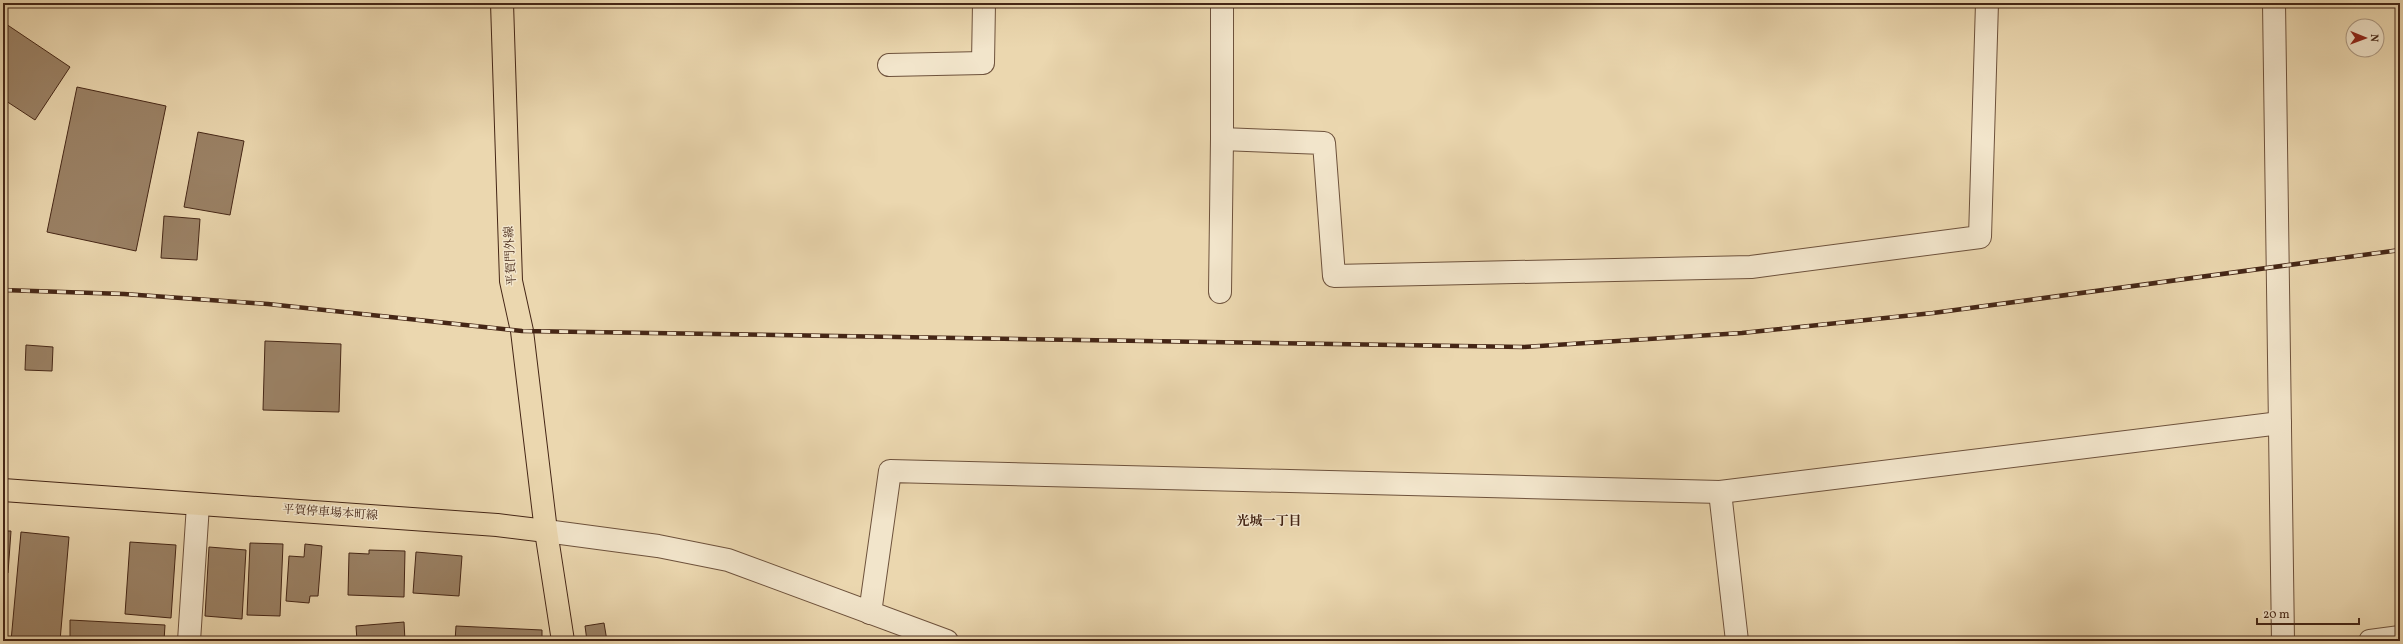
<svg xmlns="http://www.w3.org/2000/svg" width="2403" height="644" font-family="Vollkorn,'Noto Serif JP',serif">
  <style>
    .building { fill: #9b8266; stroke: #452616 }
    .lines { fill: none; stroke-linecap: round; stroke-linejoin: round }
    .minor-casing { stroke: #6e523c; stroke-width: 24 }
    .major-casing { stroke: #452616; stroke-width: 24 }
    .minor { stroke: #f2e5cb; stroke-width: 22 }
    .major { stroke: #ebd7af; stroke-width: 22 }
    .rail-casing { stroke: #452616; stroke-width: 4.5 }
    .rail { stroke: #f2e5cb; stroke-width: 3; stroke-dasharray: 9; stroke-linecap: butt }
    .labels { text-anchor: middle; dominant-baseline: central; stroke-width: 3; stroke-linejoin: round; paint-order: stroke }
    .street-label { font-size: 12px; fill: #452616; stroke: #f2e5cb }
    .neighbourhood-label { font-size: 13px; font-weight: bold; fill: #452616; stroke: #f2e5cb }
  </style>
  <rect width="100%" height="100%" fill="#ebd7af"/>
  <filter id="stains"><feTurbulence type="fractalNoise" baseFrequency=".005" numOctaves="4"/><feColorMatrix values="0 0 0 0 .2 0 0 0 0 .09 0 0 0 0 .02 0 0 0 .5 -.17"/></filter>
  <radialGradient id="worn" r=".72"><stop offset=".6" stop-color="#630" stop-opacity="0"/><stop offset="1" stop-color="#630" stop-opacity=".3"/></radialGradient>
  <g class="building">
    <polygon points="3,22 70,67 35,120 3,99"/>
    <polygon points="77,87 166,106 136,251 47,232"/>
    <polygon points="198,132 244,141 230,215 184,207"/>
    <polygon points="164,216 200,219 197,260 161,258"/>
    <polygon points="265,341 341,344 339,412 263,410"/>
    <polygon points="26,345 53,347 52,371 25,370"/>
    <polygon points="3,531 11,531 8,573 3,573"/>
    <polygon points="21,532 69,537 60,641 11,641"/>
    <polygon points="130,542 176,545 171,618 125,614"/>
    <polygon points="250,543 283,544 280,616 247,615"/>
    <polygon points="305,544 322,546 318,596 310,596 309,603 286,601 289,556 304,557"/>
    <polygon points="209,547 246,550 242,619 205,616"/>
    <polygon points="369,550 405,551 404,597 348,595 349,553 369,554"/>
    <polygon points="416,552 462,556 459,596 413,593"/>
    <polygon points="70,620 165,625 164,641 70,641"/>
    <polygon points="404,622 405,641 357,641 356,626"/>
    <polygon points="604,623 607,641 587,641 585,626"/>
    <polygon points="456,626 542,630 542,641 455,641"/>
  </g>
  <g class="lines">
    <defs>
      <g id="minor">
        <polyline points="1222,3 1222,139 1324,143 1334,276 1751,267 1980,237 1987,3"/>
        <polyline points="2274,3 2283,641"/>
        <polyline points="889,65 983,63 984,3"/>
        <polyline points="1220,292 1222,139"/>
        <polyline points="1720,492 1737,641"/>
        <polyline points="546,531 658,546 728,560 947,641"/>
        <polyline points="870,613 890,471 1720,492 2280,423"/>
        <polyline points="189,641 198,505"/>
        <polyline points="2370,641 2400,637"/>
      </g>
      <g id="major">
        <polyline points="502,3 511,281 522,331 546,531 563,641"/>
        <polyline points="3,490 497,525 546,531"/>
      </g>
    </defs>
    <use href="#minor" class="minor-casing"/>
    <use href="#major" class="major-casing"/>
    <use href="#minor" class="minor"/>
    <use href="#major" class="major"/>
    <defs>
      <polyline id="rail" points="3,290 124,294 268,304 522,331 1523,347 1742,333 1933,313 2400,250"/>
    </defs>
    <use href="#rail" class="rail-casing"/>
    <use href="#rail" class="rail"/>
  </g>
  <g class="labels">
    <g class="street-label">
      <text transform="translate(511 256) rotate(-93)">平賀門外線</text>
      <text transform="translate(330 513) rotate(4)">平賀停車場本町線</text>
    </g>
    <g class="neighbourhood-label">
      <text x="1269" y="522">光城一丁目</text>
    </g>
  </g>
  <rect width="2403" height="644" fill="none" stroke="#ebd7af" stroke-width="16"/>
  <rect x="4" y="4" width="2395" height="636" fill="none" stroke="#452616" stroke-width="2"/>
  <rect x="8" y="8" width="2387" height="628" fill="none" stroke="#452616"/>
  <g transform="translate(2365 38) rotate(91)"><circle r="19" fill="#f2e5cb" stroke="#ad9983"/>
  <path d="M0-3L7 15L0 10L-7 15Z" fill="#8f2418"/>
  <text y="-6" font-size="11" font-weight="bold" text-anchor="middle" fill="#452616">N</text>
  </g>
  <path d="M2257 618v6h102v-6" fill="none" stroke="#452616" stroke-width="2"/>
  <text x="2263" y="618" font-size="12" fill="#452616" stroke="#f2e5cb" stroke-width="3" paint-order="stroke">20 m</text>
  <rect width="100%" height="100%" filter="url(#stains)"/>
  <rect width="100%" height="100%" fill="url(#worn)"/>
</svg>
